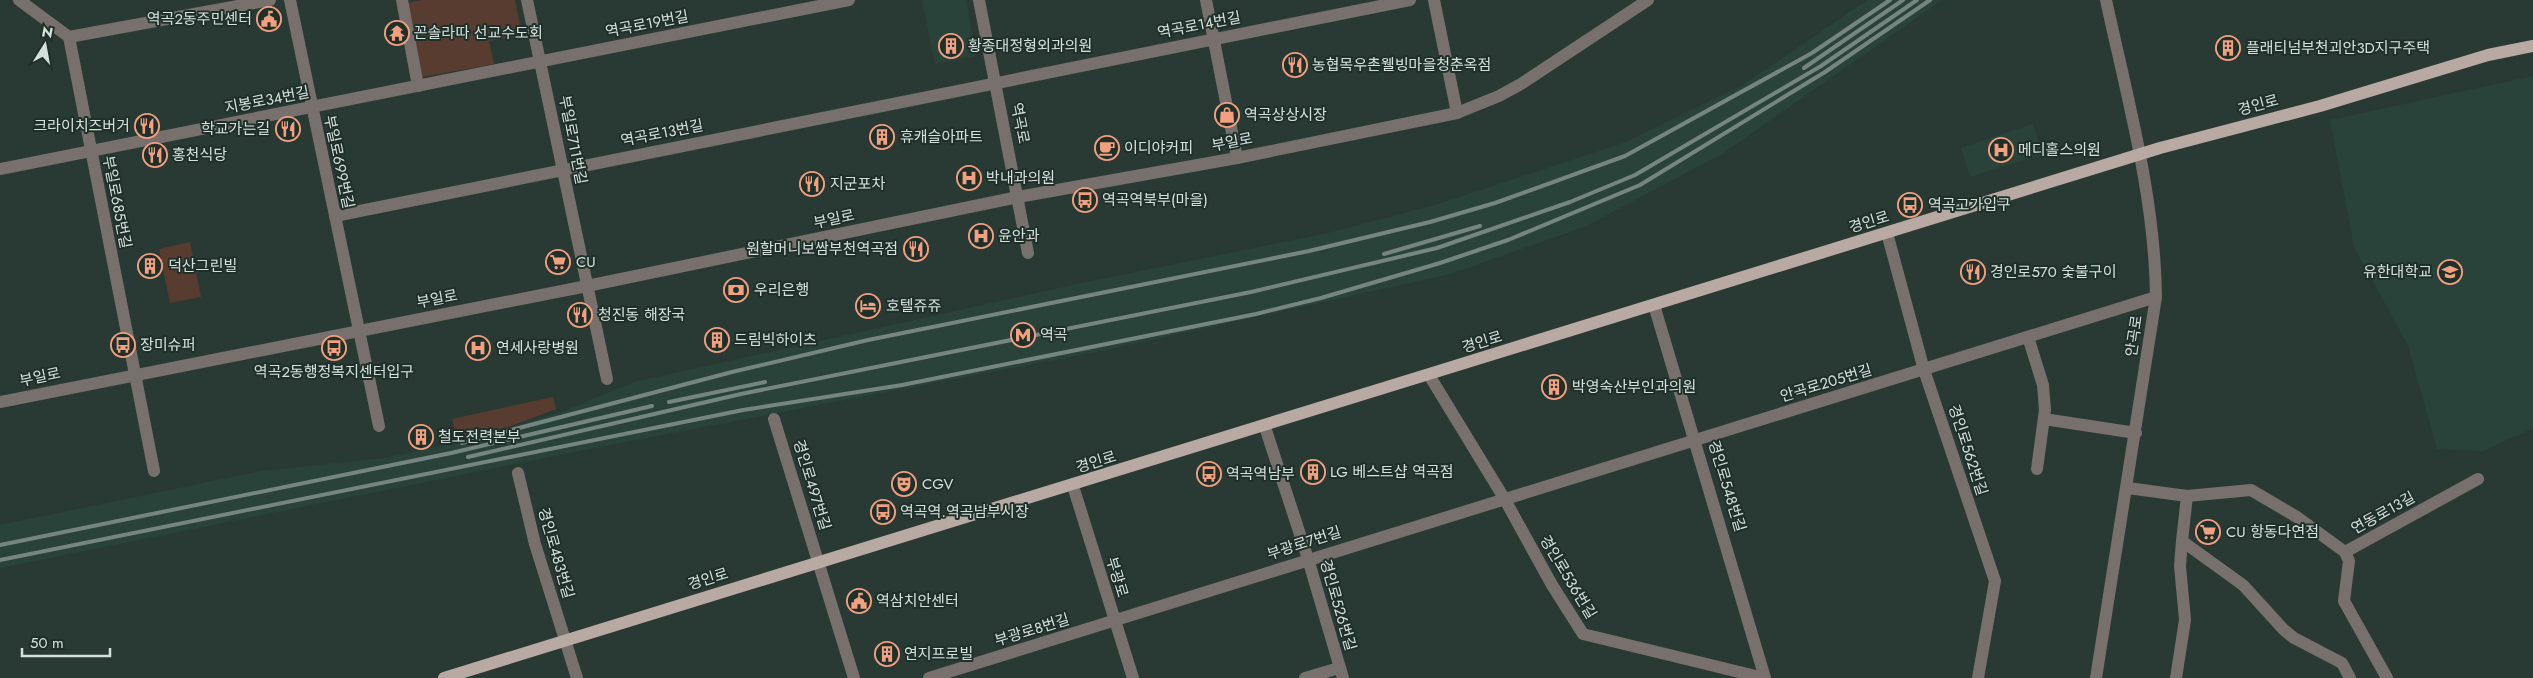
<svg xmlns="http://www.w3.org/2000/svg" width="2533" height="678" font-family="Jost,'Noto Sans KR',sans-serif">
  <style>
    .built { fill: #29433b }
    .green { fill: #583c30 }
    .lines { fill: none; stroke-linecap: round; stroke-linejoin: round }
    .minor { stroke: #78706d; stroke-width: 12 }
    .major { stroke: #b9a9a3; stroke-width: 12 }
    .rail { stroke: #778580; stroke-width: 4 }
    .labels { text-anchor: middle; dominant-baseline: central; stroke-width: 4; stroke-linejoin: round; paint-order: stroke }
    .poi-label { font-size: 15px; fill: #d5e0dc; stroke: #1f302b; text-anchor: start }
    .street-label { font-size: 15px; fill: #d5e0dc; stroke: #1f302b }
  </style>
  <rect width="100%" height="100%" fill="#293a35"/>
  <g class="built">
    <polygon points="922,0 966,0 976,56 935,64"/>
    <polygon points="1867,0 1942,0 1722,154 1584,227 1450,274 1101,351 599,447 0,568 0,525 261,471 384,458 423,450 478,437 562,412 634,382 1077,284 1328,233 1435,205 1623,143 1743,85"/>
    <polygon points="2533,76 2533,428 2483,451 2437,449 2408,345 2354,247 2330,120"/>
    <polygon points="2033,124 2042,154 1970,177 1961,148"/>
  </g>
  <g class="green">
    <polygon points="422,0 515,0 522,35 489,41 494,64 422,77 408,3"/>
    <polygon points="190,242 201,297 170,303 159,249"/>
    <polygon points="553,397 556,409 511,426 457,441 452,419"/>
  </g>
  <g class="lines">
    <g class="minor">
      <polyline points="19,0 69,37 154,471"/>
      <polyline points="290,0 379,426"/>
      <polyline points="402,0 418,86"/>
      <polyline points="527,0 607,379"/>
      <polyline points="979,0 1028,253"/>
      <polyline points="1206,0 1237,158"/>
      <polyline points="1434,0 1457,113"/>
      <polyline points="69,37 270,0"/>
      <polyline points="0,169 849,0"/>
      <polyline points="335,216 1410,0"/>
      <polyline points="1887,233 1924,370 1995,581 1978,678"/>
      <polyline points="1654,305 1765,678"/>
      <polyline points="2028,337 2043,385 2045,410 2037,469"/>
      <polyline points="1429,375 1504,498 1552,585 1583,634 1764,678"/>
      <polyline points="0,402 587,286 1018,197 1237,158 1457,113 1499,96 1521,84 1648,0"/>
      <polyline points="774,419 854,678"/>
      <polyline points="2044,419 2136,433"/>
      <polyline points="1265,427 1308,559 1343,678"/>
      <polyline points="518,473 535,544 577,678"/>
      <polyline points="1073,486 1133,678"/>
      <polyline points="2128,488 2187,496 2251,490 2297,517 2345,552"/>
      <polyline points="2187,496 2182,541 2243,585 2284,630 2294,638 2342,663 2350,678"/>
      <polyline points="929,678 2156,297"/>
      <polyline points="1305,678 1339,668"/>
      <path d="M2096,678L2156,297C2155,197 2127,97 2106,0"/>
      <polyline points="2176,678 2185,620 2180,566 2182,541"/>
      <polyline points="2387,678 2344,601 2349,561 2345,552 2478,479"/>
    </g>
    <path class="major" d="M444,678C1016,503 1588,324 2160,148L2320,106L2488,55L2533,46"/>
    <g class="rail">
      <polyline points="1804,68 1903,0"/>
      <polyline points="1384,254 1480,226"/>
      <polyline points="669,402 765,382"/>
      <polyline points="462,443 732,372 868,340 1309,251 1430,222 1495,203 1625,156 1812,53 1890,0"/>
      <polyline points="468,457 741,394 1251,292 1437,248 1570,202 1635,175 1821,66 1917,0"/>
      <polyline points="0,545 451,453 652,406"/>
      <polyline points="0,560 743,410 902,385 1256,314 1321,298 1440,263 1508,240 1640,185 1825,72 1930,0"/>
    </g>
  </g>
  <defs>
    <symbol id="civic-ring" viewBox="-11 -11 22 22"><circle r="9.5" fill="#1f302b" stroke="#f2a07f" stroke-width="1.5"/><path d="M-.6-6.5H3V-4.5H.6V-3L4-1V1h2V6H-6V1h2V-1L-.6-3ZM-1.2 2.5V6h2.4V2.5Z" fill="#f2a07f"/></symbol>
    <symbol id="temple-ring" viewBox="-11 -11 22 22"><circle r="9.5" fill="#1f302b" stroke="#f2a07f" stroke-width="1.5"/><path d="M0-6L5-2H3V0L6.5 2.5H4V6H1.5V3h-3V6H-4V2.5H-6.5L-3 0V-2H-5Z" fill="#f2a07f"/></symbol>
    <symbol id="building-ring" viewBox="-11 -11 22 22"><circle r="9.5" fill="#1f302b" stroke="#f2a07f" stroke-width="1.5"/><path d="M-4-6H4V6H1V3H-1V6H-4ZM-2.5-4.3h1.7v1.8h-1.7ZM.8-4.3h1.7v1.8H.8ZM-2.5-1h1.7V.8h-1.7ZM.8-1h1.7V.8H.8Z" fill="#f2a07f"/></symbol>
    <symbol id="restaurant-ring" viewBox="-11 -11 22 22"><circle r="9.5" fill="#1f302b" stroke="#f2a07f" stroke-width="1.5"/><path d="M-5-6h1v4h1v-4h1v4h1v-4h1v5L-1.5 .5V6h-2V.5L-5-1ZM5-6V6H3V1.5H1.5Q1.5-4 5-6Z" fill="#f2a07f"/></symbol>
    <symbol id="shop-ring" viewBox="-11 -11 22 22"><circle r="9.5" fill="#1f302b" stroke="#f2a07f" stroke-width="1.5"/><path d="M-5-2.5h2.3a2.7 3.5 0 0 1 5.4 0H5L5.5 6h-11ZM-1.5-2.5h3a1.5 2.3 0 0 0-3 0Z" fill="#f2a07f"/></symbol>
    <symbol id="cafe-ring" viewBox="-11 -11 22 22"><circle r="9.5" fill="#1f302b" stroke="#f2a07f" stroke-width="1.5"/><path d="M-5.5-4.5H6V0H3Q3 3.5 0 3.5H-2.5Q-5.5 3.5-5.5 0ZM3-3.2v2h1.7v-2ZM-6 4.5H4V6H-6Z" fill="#f2a07f"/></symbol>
    <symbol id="hospital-ring" viewBox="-11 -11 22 22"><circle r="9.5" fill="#1f302b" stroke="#f2a07f" stroke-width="1.5"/><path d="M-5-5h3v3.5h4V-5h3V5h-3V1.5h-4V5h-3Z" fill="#f2a07f"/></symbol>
    <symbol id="bus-ring" viewBox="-11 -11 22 22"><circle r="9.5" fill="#1f302b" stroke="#f2a07f" stroke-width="1.5"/><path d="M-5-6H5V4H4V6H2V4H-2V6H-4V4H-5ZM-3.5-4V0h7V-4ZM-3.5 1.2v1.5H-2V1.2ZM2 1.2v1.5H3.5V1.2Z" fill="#f2a07f"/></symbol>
    <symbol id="supermarket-ring" viewBox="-11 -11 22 22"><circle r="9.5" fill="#1f302b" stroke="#f2a07f" stroke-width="1.5"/><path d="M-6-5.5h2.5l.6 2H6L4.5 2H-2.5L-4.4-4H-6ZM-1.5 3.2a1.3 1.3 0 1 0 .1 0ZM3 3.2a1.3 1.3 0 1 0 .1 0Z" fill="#f2a07f"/></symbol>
    <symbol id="university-ring" viewBox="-11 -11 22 22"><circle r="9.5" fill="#1f302b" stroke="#f2a07f" stroke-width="1.5"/><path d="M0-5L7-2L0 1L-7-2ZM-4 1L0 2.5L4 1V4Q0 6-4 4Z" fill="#f2a07f"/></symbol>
    <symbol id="bank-ring" viewBox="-11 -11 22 22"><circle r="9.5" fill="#1f302b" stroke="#f2a07f" stroke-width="1.5"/><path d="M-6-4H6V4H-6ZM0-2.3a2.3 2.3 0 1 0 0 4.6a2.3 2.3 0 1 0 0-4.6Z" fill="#f2a07f"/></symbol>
    <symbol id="hotel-ring" viewBox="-11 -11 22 22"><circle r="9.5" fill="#1f302b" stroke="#f2a07f" stroke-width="1.5"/><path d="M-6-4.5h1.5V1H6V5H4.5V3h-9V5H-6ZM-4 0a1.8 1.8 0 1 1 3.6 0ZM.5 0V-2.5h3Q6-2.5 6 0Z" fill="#f2a07f"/></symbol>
    <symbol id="metro-ring" viewBox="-11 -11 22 22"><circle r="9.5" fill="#1f302b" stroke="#f2a07f" stroke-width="1.5"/><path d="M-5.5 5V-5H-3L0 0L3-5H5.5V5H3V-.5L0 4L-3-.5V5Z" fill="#f2a07f"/></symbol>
    <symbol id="theatre-ring" viewBox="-11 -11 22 22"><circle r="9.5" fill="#1f302b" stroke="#f2a07f" stroke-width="1.5"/><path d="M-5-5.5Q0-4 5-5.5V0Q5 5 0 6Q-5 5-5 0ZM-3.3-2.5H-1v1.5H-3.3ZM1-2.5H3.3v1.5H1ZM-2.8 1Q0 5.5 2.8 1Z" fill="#f2a07f"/></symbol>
  </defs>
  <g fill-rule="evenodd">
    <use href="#civic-ring" x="255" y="5" width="28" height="28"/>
    <use href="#temple-ring" x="383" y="19" width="28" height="28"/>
    <use href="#building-ring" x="937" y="32" width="28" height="28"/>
    <use href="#building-ring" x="2214" y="34" width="28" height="28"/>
    <use href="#restaurant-ring" x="1281" y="51" width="28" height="28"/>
    <use href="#shop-ring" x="1213" y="101" width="28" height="28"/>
    <use href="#restaurant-ring" x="133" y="112" width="28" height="28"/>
    <use href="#restaurant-ring" x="274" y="115" width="28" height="28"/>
    <use href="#building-ring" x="868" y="123" width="28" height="28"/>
    <use href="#cafe-ring" x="1093" y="134" width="28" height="28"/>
    <use href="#hospital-ring" x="1987" y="136" width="28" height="28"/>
    <use href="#restaurant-ring" x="141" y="141" width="28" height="28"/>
    <use href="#hospital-ring" x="955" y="164" width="28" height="28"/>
    <use href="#restaurant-ring" x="798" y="170" width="28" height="28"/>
    <use href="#bus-ring" x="1071" y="186" width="28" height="28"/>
    <use href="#bus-ring" x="1896" y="191" width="28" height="28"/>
    <use href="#hospital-ring" x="967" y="222" width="28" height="28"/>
    <use href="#restaurant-ring" x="902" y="235" width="28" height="28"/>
    <use href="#supermarket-ring" x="544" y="248" width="28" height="28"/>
    <use href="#building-ring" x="136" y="252" width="28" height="28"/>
    <use href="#restaurant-ring" x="1959" y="258" width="28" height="28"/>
    <use href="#university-ring" x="2436" y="258" width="28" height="28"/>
    <use href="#bank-ring" x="722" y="276" width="28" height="28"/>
    <use href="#hotel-ring" x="854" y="292" width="28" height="28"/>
    <use href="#restaurant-ring" x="566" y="301" width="28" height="28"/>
    <use href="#metro-ring" x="1009" y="321" width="28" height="28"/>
    <use href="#building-ring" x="703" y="326" width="28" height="28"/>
    <use href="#bus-ring" x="109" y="331" width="28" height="28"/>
    <use href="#bus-ring" x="320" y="334" width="28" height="28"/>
    <use href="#hospital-ring" x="464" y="334" width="28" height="28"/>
    <use href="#building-ring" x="1540" y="373" width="28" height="28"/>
    <use href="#building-ring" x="407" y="423" width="28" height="28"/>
    <use href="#building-ring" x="1299" y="458" width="28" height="28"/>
    <use href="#bus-ring" x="1195" y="460" width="28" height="28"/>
    <use href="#theatre-ring" x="890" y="470" width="28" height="28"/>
    <use href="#bus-ring" x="869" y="498" width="28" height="28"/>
    <use href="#supermarket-ring" x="2194" y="518" width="28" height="28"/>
    <use href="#civic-ring" x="845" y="587" width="28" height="28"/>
    <use href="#building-ring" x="873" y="640" width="28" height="28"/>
  </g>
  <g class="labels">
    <g class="poi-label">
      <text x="252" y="19" text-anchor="end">역곡2동주민센터</text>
      <text x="414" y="33">꼰솔라따 선교수도회</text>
      <text x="968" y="46">황종대정형외과의원</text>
      <text x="2246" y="48">플래티넘부천괴안3D지구주택</text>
      <text x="1312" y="65">농협목우촌웰빙마을청춘옥점</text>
      <text x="1244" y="115">역곡상상시장</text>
      <text x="130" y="126" text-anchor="end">크라이치즈버거</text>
      <text x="270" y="129" text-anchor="end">학교가는길</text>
      <text x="900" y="137">휴캐슬아파트</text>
      <text x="1124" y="148">이디야커피</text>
      <text x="2018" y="150">메디홀스의원</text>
      <text x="172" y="155">홍천식당</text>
      <text x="986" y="178">박내과의원</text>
      <text x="830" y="184">지군포차</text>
      <text x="1102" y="200">역곡역북부(마을)</text>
      <text x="1928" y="205">역곡고가입구</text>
      <text x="998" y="236">윤안과</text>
      <text x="898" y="249" text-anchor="end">원할머니보쌈부천역곡점</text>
      <text x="576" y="262">CU</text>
      <text x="168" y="266">덕산그린빌</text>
      <text x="1990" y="272">경인로570 숯불구이</text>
      <text x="2432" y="272" text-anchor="end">유한대학교</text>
      <text x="754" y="290">우리은행</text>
      <text x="886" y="306">호텔쥬쥬</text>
      <text x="598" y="315">청진동 해장국</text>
      <text x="1040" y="335">역곡</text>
      <text x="734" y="340">드림빅하이츠</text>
      <text x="140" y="345">장미슈퍼</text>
      <text x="496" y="348">연세사랑병원</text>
      <text x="334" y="372" text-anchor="middle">역곡2동행정복지센터입구</text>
      <text x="1572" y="387">박영숙산부인과의원</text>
      <text x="438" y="437">철도전력본부</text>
      <text x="1330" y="472">LG 베스트샵 역곡점</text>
      <text x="1226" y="474">역곡역남부</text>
      <text x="922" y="484">CGV</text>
      <text x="900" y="512">역곡역.역곡남부시장</text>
      <text x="2226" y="532">CU 항동다연점</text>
      <text x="876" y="601">역삼치안센터</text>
      <text x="904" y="654">연지프로빌</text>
    </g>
    <g class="street-label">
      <text transform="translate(647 24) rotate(-11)">역곡로19번길</text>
      <text transform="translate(1199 25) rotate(-11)">역곡로14번길</text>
      <text transform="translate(267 100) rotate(-11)">지봉로34번길</text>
      <text transform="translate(2258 105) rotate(-15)">경인로</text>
      <text transform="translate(1020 123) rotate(79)">역곡로</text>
      <text transform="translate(662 133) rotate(-11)">역곡로13번길</text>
      <text transform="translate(573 140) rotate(79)">부일로711번길</text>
      <text transform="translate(1232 142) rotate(-11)">부일로</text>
      <text transform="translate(339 162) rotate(78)">부일로699번길</text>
      <text transform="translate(117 202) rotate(79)">부일로685번길</text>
      <text transform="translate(834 219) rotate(-12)">부일로</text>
      <text transform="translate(1869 222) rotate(-17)">경인로</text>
      <text transform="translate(437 299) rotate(-11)">부일로</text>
      <text transform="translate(2134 336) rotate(-82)">안곡로</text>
      <text transform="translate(1482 342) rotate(-17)">경인로</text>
      <text transform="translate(40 377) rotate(-12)">부일로</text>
      <text transform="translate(1826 383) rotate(-17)">안곡로205번길</text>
      <text transform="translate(1968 450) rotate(72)">경인로562번길</text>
      <text transform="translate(1096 462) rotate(-17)">경인로</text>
      <text transform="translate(812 485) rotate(73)">경인로497번길</text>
      <text transform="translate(1727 486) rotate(73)">경인로548번길</text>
      <text transform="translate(2383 513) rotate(-29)">연동로13길</text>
      <text transform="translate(1304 543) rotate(-18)">부광로7번길</text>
      <text transform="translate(556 553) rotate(74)">경인로483번길</text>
      <text transform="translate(1117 577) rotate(73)">부광로</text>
      <text transform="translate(1568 577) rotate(59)">경인로536번길</text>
      <text transform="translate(708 579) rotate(-17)">경인로</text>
      <text transform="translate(1338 605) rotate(74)">경인로526번길</text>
      <text transform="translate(1032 630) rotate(-17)">부광로8번길</text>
    </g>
  </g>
  <g transform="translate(45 45) rotate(11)" stroke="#1f302b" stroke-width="4" paint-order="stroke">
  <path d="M0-4L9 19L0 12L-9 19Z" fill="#d5e0dc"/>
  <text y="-8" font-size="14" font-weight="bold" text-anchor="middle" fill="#d5e0dc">N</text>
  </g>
  <path d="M22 648v8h88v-8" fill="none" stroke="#d5e0dc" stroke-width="2.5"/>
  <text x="30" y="648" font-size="15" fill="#d5e0dc" stroke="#1f302b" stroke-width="4" paint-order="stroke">50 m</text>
</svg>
